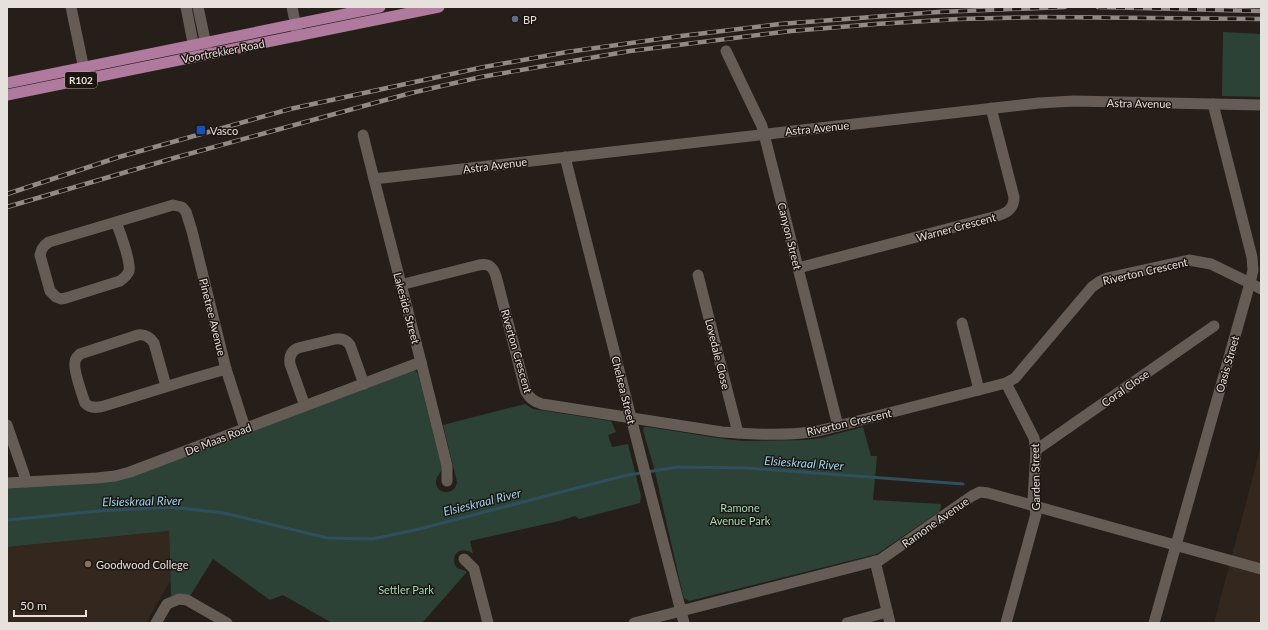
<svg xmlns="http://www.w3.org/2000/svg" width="1268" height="630" font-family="Lato,sans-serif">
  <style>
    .built { fill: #34271e }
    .green { fill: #2c4236 }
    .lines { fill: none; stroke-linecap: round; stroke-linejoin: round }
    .stream { stroke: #304f5e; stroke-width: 3 }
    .minor { stroke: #655c56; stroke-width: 11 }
    .tertiary { stroke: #655c56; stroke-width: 11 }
    .secondary { stroke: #655c56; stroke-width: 11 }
    .primary { stroke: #af7a9d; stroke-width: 11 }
    .rail-casing { stroke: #918a86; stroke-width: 4.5 }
    .rail { stroke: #1c1510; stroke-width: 3; stroke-dasharray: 9; stroke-linecap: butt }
    .service-dot { fill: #5c6f8a; stroke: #1c1510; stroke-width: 1.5 }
    .transit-dot { fill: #1a4fb4; stroke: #1c1510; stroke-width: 1.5 }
    .education-dot { fill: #8d6e63; stroke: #1c1510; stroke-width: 1.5 }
    .labels { text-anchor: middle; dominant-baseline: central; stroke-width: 3; stroke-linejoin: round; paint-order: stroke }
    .shield { fill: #1c1510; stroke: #aaa4a0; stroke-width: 1 }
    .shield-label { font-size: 10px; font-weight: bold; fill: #e7e1de }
    .poi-label { font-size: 11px; fill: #e7e1de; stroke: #1c1510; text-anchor: start }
    .street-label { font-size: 11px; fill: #e7e1de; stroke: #1c1510 }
    .park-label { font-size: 11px; fill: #a2dcbc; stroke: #1c1510 }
    .water-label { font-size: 12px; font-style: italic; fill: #98d5f3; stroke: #1c1510 }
  </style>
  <rect width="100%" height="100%" fill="#261e19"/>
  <g class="built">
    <polygon points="1261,446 1261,623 1214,623"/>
    <polygon points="169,531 170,581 146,623 7,623 7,547"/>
  </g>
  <g class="green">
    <polygon points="1223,32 1261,34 1261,97 1222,96"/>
    <path d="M414,370L417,372L418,374L442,467C442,473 436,475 436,482C436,495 455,496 457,482L443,425L525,404L533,409L611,421L616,432L608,435L612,447L628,444L641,496L640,503L579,519L575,516L559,521L470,541L473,554C461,544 448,556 457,568L466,571V573L422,623H332L283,595L270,600L213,559L190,596L179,594L171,596L169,531L7,547V487L101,482Z"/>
    <polygon points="644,427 648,427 724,439 744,441 806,440 821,438 863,427 871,456 877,456 873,500 941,504 940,511 877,554 689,601 684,598 683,595 654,468 643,430"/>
  </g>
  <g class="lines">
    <g class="stream">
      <polyline points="647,472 677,467 748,468 963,484"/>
      <polyline points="7,520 99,511 170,507 224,513 327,538 373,539 419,529 627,475 642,473"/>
    </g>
    <g class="minor">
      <polyline points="71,7 86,79"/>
      <polyline points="292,7 298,36"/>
      <polyline points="726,51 762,126 838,426"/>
      <polyline points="1213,104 1261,105"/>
      <polyline points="363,135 374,179"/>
      <polyline points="565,157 640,453 684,623"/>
      <path d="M116,222C120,232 131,262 129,271C127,276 124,278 120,281L66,298L61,299L56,297L50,291L40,255L42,249L45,245L49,242L173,205L182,207L186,212L192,231L226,369L245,428"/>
      <path d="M798,268L997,216C1007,213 1014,209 1014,197L991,108"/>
      <polyline points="698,275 738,433"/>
      <path d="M400,285L479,265C489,263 493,267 496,276L526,392C530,399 535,402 542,404L722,432C751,434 782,436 811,432C820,431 829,428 838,426L1006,383L1015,378L1092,287L1099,282L1107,278L1189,260L1211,264L1250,283L1154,623"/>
      <polyline points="962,323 979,390"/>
      <polyline points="421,362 447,466 447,481"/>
      <polyline points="1006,383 1034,438 1036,450 1033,500 1036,514 1006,623"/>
      <path d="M166,386L154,343C150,337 145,334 138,335L80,354C77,357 75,359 75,362C73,370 82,394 85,403C90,409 97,408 104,406L188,380L226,369"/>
      <path d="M305,406L290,364C289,357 291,351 298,348L335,339C341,338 346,339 350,345L364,384"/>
      <polyline points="7,425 24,474 26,482"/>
      <polyline points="1036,450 1214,326"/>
      <polyline points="464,559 474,569 488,623"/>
      <polyline points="875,561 890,623"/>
      <polyline points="156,623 167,604 179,599 187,600 227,623"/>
      <polyline points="634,623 880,560 972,496 980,492 988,493 1261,569"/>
      <polyline points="847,623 887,612"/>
    </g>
    <polyline class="tertiary" points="7,483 97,478 115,476 130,472 421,362 374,179 1039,103 1074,101 1213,104 1252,257 1253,270 1250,283 1261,289"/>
    <g class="secondary">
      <polyline points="186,7 195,53"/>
      <polyline points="198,7 208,54"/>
    </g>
    <g class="primary">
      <polyline points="7,83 380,7"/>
      <polyline points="7,95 439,7"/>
    </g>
    <defs>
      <g id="rail">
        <polyline points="1098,7 1261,11"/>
        <polyline points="7,194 119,157 290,109 484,67 567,52 681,36 780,24 938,12 1065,7"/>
        <polyline points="7,207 174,158 411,93 481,77 630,51 791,31 876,24 959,19 1042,17 1261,19"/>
      </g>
    </defs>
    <use href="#rail" class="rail-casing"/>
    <use href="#rail" class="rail"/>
  </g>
  <circle class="service-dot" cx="515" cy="19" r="4"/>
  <rect class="transit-dot" x="196" y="125" width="10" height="10" rx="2"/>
  <circle class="education-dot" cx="88" cy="564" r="4"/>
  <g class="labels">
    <rect class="shield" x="65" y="72" width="32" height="16" rx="3"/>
    <g class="shield-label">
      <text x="81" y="80">R102</text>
    </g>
    <g class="poi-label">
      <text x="523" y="19">BP</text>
      <text x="210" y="130">Vasco</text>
      <text x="96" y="564">Goodwood College</text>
    </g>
    <g class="street-label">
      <text transform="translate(223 51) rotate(-11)">Voortrekker Road</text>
      <text transform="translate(1139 103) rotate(1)">Astra Avenue</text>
      <text transform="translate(817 128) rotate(-6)">Astra Avenue</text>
      <text transform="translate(495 165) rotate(-7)">Astra Avenue</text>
      <text transform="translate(956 227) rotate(-15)">Warner Crescent</text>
      <text transform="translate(790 236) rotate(76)">Canyon Street</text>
      <text transform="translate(1145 271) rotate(-13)">Riverton Crescent</text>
      <text transform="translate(407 308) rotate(75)">Lakeside Street</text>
      <text transform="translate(213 317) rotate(76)">Pinetree Avenue</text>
      <text transform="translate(517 351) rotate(74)">Riverton Crescent</text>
      <text transform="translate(718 354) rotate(76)">Lovedale Close</text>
      <text transform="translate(1227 364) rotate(-74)">Oasis Street</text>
      <text transform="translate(1125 388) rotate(-35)">Coral Close</text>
      <text transform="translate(624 390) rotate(76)">Chelsea Street</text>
      <text transform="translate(849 422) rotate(-13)">Riverton Crescent</text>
      <text transform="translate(218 439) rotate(-21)">De Maas Road</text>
      <text transform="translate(1035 477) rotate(-91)">Garden Street</text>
      <text transform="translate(935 522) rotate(-35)">Ramone Avenue</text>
    </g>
    <g class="park-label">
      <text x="740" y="507">Ramone<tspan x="740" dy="13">Avenue Park</tspan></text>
      <text x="406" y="589">Settler Park</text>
    </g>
    <g class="water-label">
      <text transform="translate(804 463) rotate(4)">Elsieskraal River</text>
      <text transform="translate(142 501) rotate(-1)">Elsieskraal River</text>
      <text transform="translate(482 502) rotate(-14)">Elsieskraal River</text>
    </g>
  </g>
  <rect width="1268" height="630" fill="none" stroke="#e7e1de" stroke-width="16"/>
  <path d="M14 610v6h72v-6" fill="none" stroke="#e7e1de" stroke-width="2"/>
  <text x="20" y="610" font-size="12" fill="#e7e1de" stroke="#1c1510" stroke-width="3" paint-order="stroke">50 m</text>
</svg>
